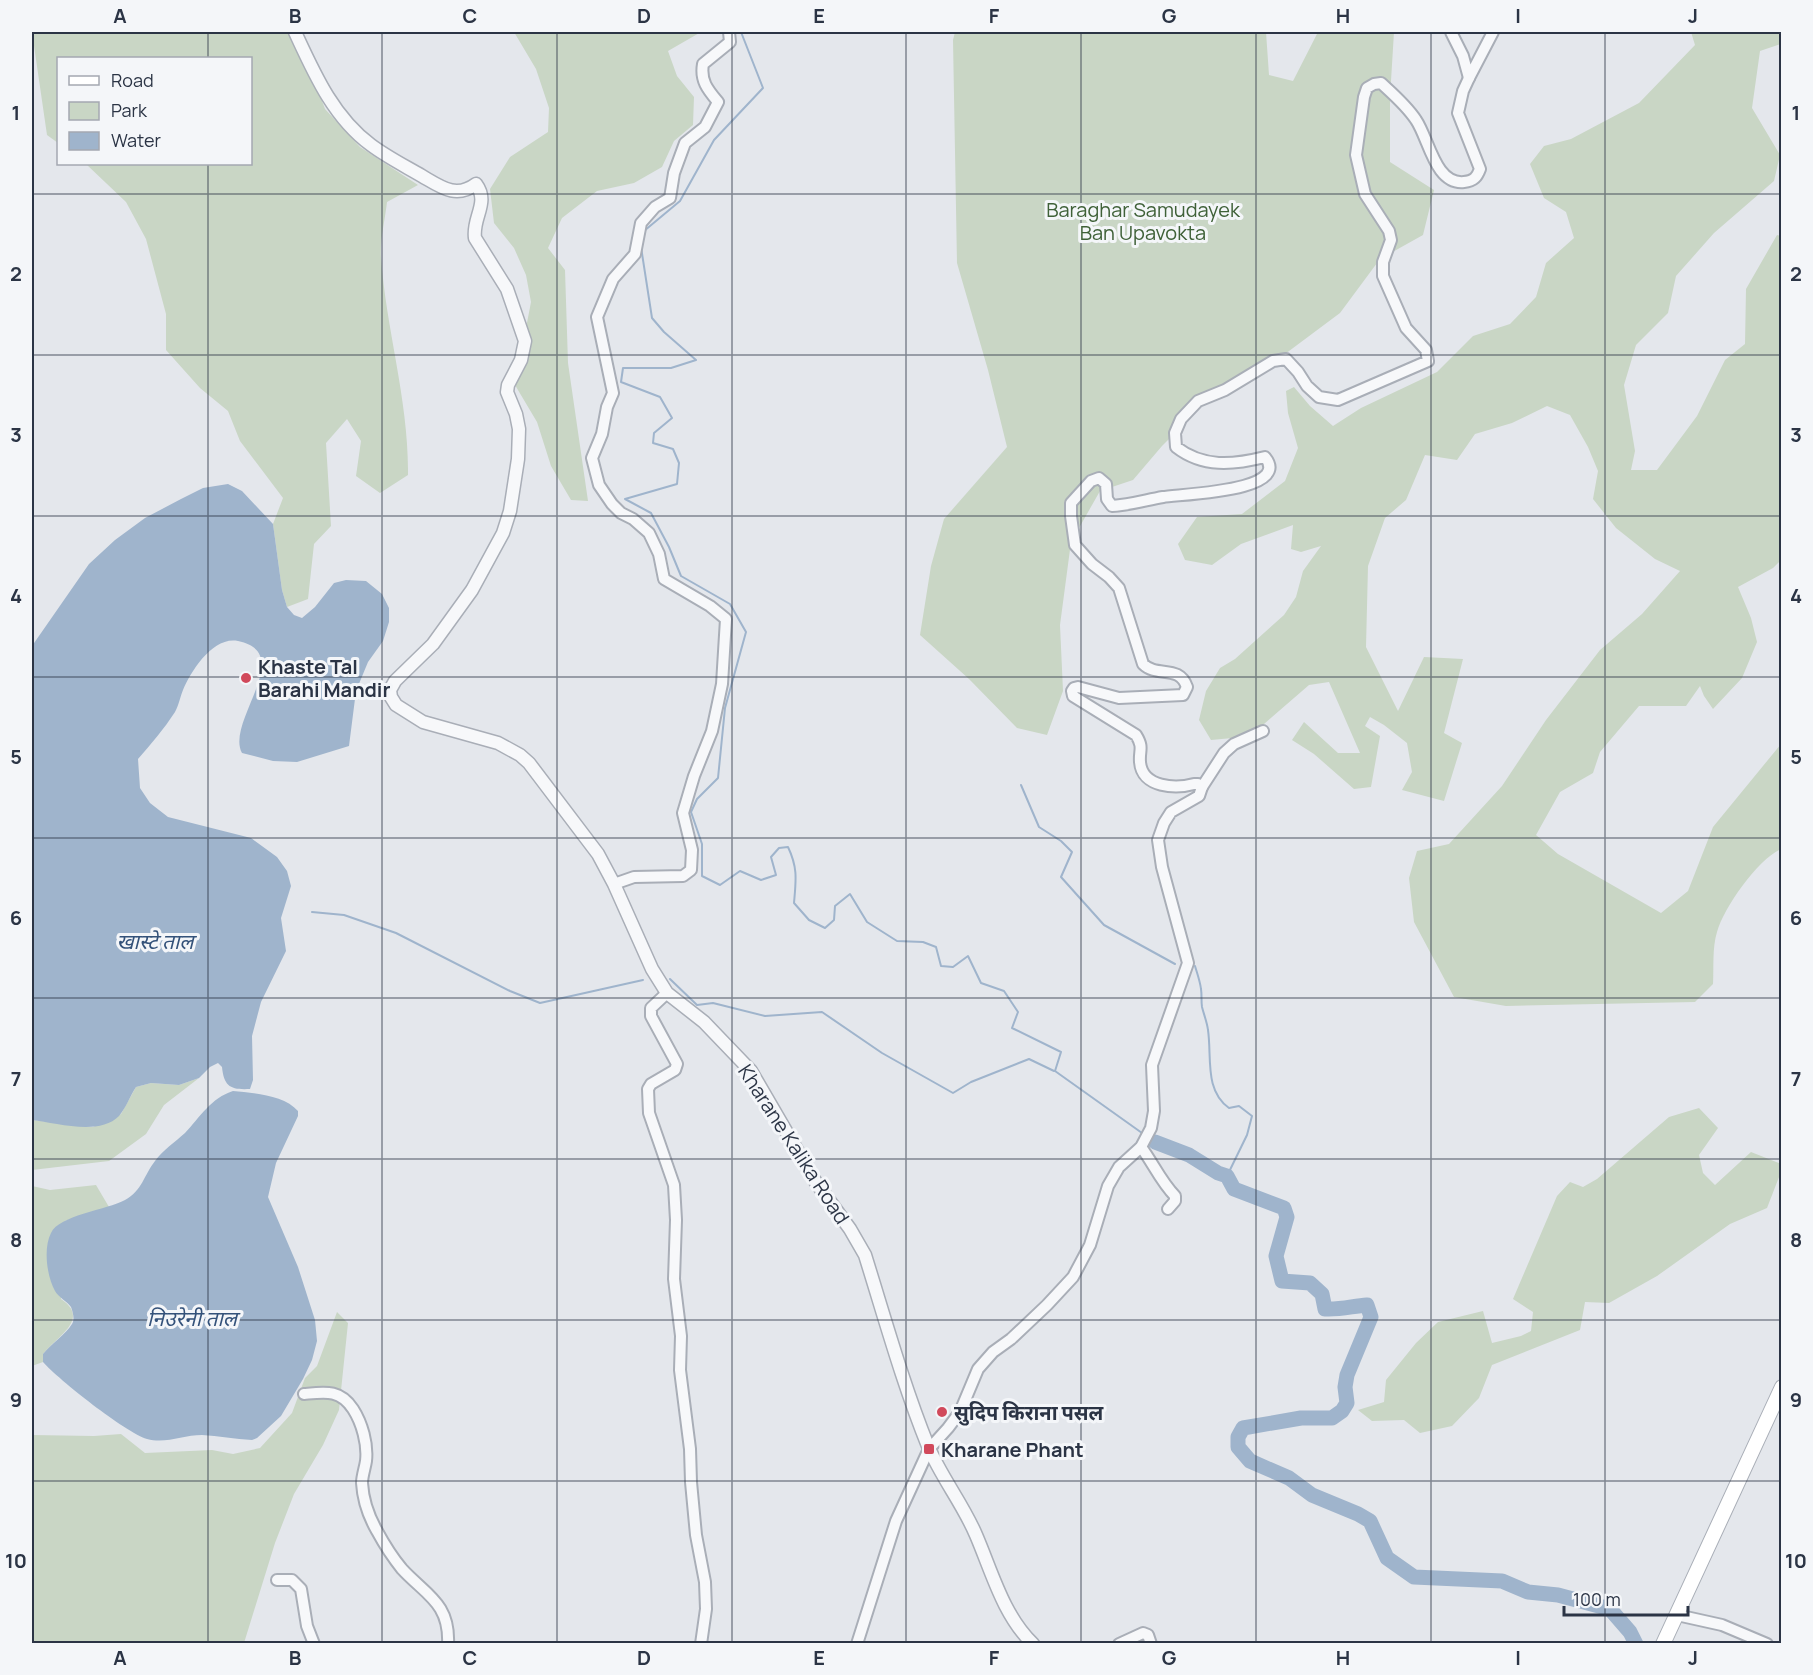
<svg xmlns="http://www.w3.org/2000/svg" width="1813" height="1675" font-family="Manrope,'Noto Sans Devanagari',sans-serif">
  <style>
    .green { fill: #c9d6c5 }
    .water { fill: #9fb4cc }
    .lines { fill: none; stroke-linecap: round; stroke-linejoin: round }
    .stream { stroke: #9fb4cc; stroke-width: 2 }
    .river { stroke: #9fb4cc; stroke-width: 15 }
    .minor-casing { stroke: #a9aeb7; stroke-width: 14 }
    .tertiary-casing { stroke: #a9aeb7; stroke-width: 15 }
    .secondary-casing { stroke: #a9aeb7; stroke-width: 16 }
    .minor { stroke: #f7f8fa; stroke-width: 10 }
    .tertiary { stroke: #f7f8fa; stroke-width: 12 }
    .secondary { stroke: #fff; stroke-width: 14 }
    .grid { fill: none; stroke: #2b3445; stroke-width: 1.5; stroke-opacity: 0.55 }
    .poi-dot { fill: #d1495b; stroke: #f4f6f9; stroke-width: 2 }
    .labels { text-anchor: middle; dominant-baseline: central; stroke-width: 6; stroke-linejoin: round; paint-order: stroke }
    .park-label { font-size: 20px; fill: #3f6138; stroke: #f4f6f9 }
    .poi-label { font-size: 20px; font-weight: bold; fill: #2b3445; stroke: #f4f6f9; text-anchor: start }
    .street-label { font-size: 20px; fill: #2b3445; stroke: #f4f6f9 }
    .water-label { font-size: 21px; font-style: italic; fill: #34527a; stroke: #f4f6f9 }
    .neatline { fill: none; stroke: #2b3445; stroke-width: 2 }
    .grid-label { font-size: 20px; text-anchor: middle; font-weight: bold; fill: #2b3445 }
  </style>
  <rect width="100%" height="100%" fill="#e4e7ec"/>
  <g class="green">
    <path d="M32,32H297L325,109L360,147L418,185L387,202C385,220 380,239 381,257C386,330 409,401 408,475L380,493L356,476L361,441L347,419L326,443L331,526L314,544L308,599L287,607L282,590L273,524L283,498L240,441L228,411L200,388L166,350V314L146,239L126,202L86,164H250V58H58V143L47,135Z"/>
    <polygon points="514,32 701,32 668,51 677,76 694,97 693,125 674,141 662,167 634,183 597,191 562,218 548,248 565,270 568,363 588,501 571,500 551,466 537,422 515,385 531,302 526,275 514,248 494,223 490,189 510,157 548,132 549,108 536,69"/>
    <polygon points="955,32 1266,32 1269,75 1293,81 1318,32 1394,32 1390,97 1390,162 1434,190 1423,235 1380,259 1340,313 1281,357 1207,401 1162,446 1133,480 1100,491 1071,542 1060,625 1063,691 1047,735 1017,728 969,679 920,635 931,566 944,519 1007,447 988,370 957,263 953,40"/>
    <path d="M1691,32H1781V44L1760,51L1752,108L1780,155L1774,181L1714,233L1676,276L1668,313L1636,345L1624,385L1635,451L1631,470H1657L1697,416L1725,360L1745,344L1746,289L1777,235L1781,236V560L1773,568L1738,587L1751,618L1757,642L1742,678L1713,709L1704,696L1700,686L1686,706H1639L1600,752L1593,773L1560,792L1536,835L1558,854L1661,913L1688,891L1713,827L1781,744V849C1758,859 1724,907 1717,932C1712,948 1714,968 1713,984L1695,1002L1506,1006L1454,997L1414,922L1409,878L1417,851L1449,844L1502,786L1546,720L1600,650L1642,614L1680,571L1655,559L1616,528L1593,499L1598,471L1588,447L1570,415L1547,406L1512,423L1475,434L1457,460L1425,455L1406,500L1385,518L1368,566L1366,647L1398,711L1424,657L1463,659L1444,733L1462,743L1444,801L1402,790L1412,772L1407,743L1384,725L1370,717L1365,726L1380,736L1371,787L1354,789L1314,754L1292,740L1304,722L1338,753H1360L1329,682L1309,685L1264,724L1243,737L1211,740L1199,720L1206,691L1220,668L1235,659L1284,615L1296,597L1303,571L1321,546L1301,552L1291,549L1293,525L1241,544L1212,565L1185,560L1178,544L1197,517L1242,514L1285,481L1298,448L1288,413L1286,391L1294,387L1310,406L1333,426L1361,408L1437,372L1473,336L1510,324L1536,297L1546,263L1574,238L1566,212L1544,198L1530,164L1544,146L1571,139L1639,103L1695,45Z"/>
    <polygon points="199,1078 164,1105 146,1134 109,1161 32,1170 32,1120 93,1127 121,1114 136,1087 151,1083 179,1085"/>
    <polygon points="1699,1108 1718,1128 1699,1155 1703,1173 1715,1185 1751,1152 1781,1164 1781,1172 1767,1208 1730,1224 1657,1276 1609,1303 1585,1302 1580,1330 1492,1365 1479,1398 1452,1426 1420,1433 1404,1420 1372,1421 1358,1410 1384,1402 1386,1380 1416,1343 1438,1322 1483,1311 1492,1343 1521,1336 1531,1331 1533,1312 1513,1299 1557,1196 1570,1182 1583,1187 1597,1179 1669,1117"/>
    <path d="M96,1185L109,1207L65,1221L61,1299C91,1319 57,1336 43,1354V1362L32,1366V1186L50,1190Z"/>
    <polygon points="337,1312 348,1323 339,1410 323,1445 294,1494 275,1543 244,1643 32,1644 32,1435 94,1436 121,1434 145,1453 212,1450 233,1454 260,1448 292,1413 305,1378 317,1366"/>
  </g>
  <g class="water">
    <path d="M228,484L242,491L273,524L282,590L287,607L294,615L302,618L315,607L334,583L346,580L366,581L382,594L389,608V622L383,641L368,662L356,691L349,746L297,762L273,761L242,753C225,722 297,653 238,641C213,636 191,671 183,690C180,697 179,705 175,712C164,729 151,744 138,759L140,788L150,803L168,817L251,838L277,857L287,871L291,886L281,918L286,951L261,1002L252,1036L253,1080L250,1089C231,1090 224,1087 222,1067L218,1063L210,1067L199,1078L179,1085L151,1083L136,1087C130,1096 126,1108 119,1116C100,1136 56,1123 32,1120V646L89,564L115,540L145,518L181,499L203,488Z"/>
    <path d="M233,1091C253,1093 284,1095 298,1111V1116L276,1163L268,1197L298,1267L315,1320L317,1341L312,1360L303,1379L281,1416L257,1438L252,1440C235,1439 218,1436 202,1435C183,1435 166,1444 147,1439C125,1432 59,1380 43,1362V1354C51,1344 66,1334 72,1324C75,1320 73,1312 71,1307C67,1301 59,1298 55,1291C47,1277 43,1248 51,1233C59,1215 107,1210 125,1200C142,1191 144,1175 155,1161C163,1150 175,1142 185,1133C200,1117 211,1098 233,1091Z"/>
  </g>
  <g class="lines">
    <g class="stream">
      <polyline points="644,231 680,201 714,140 763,88 741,32"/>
      <path d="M641,247L652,318L664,332L696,360L671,368H623L621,382L660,397L672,418L654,433L653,443L673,449L679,463L677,484L625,499L651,513L669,547L681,576L730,604L746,632L725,708L718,778L697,799L691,812L702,844V876L720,885L740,871L761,880L776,875L771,857L779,848L788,847C798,868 796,880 794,903L809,920L825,928L834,920L835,906L850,894L867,922L897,941L923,942L936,947L941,966L953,967L968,956L981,983L1004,991L1018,1012L1012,1028L1061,1052L1055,1071L1142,1133"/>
      <polyline points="1021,785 1039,827 1061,841 1072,852 1061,877 1104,925 1175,964"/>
      <polyline points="312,912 344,915 396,933 510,991 540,1003 643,980"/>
      <path d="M1195,966C1197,973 1200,981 1201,989C1202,995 1201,1001 1202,1007C1204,1015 1207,1022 1208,1030C1212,1057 1204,1090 1229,1108L1239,1106L1252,1116L1247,1135L1227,1176"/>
      <polyline points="670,979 697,1005 713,1003 765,1016 822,1012 882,1053 953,1093 971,1082 1029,1059 1054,1071"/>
    </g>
    <path class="river" d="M1155,1142L1189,1155L1218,1173L1227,1176L1234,1189L1284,1208L1287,1217L1276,1256L1282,1281L1310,1283L1322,1294L1325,1309C1340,1310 1353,1306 1367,1305L1371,1317L1347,1375L1345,1387L1347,1403L1342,1411L1332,1418H1301L1243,1428L1238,1437V1447L1250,1461L1289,1478L1312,1495L1358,1514L1370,1521L1387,1558L1414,1577L1502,1581L1528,1592L1558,1595L1610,1609L1630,1632L1636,1644"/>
    <defs>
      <g id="minor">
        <polyline points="1451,32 1463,56 1469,78 1493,32"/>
        <polyline points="1202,787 1224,753 1234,744 1263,731"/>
        <path d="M614,884L634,877L683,876L691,870L692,850L683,813L694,776L712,731L722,684L726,619L710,606L664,579L659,554L649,533L633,519L621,513L612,504L599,485L592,458L602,434L607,407L613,393L597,317L613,279L635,254L641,223L655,207L670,198L674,173L685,143L705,127L718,102C708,90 700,81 703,64L730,42L729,32"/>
        <polyline points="667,993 651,1008 651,1016 677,1064 675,1070 651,1084 648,1089 649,1113 674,1185 676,1220 674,1279 681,1336 680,1370 690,1449 691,1482 696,1535 705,1582 706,1609 701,1644"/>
        <path d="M1141,1147C1153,1163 1161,1182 1175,1196V1201L1168,1209"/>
        <path d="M304,1394C325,1392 340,1389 353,1409C362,1423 368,1444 366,1461C365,1468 362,1476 362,1483C363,1500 369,1517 377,1531C384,1544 393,1558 402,1569C426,1595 450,1603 448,1644"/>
        <polyline points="277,1580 292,1580 301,1589 307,1626 314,1644"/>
        <polyline points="1677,1615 1722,1625 1767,1644"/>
        <path d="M857,1644L896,1521L929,1449L948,1428L960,1412L978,1369L993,1352L1011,1339L1047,1305L1073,1277L1090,1245L1108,1186L1119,1167L1141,1147L1151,1128L1154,1111L1152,1065L1188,963L1162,867L1158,840L1164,823L1171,812L1199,796L1202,787L1198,784H1194C1176,789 1142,788 1140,762C1139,750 1144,748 1136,735L1073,696L1072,691L1074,688L1078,687L1119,698L1183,695L1187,687C1179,664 1157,678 1143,664L1119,588L1109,577L1092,564L1075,545L1071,516V503L1091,481L1099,478L1106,484L1107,499L1112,506C1130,505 1146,500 1163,497C1179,494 1293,492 1265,457C1233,465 1203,468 1176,447L1175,433L1181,419L1198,401L1225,390L1273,361L1286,359L1298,372L1307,386L1319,397L1338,400L1428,361L1426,350L1406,328L1383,276V262L1391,240L1389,231L1365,194L1356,155L1364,97L1367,88L1374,84L1381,83C1393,94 1407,106 1416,120C1429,139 1435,185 1464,182C1474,181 1477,177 1480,169L1458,113L1463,91L1469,78"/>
        <polyline points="1119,1644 1143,1633 1148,1635 1151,1644"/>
      </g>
      <path id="tertiary" d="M295,32C314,73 333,117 371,145C387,157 405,166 422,176C441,187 456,199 476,184C490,203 472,217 475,238L507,289L525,341L521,360L508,385L507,392L516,414L519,429L518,459L510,511L503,533L472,590L433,644L395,681L390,690L391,697L396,705L423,722L498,743L520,755L529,763L598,854L614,884L652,969L667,993L704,1022L751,1071L815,1181L850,1229L865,1255C885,1319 903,1384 928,1446C941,1477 963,1504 976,1535C992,1572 1003,1615 1033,1644"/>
      <polyline id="secondary" points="1663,1644 1782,1387"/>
    </defs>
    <use href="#minor" class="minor-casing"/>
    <use href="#tertiary" class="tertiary-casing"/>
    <use href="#secondary" class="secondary-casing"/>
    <use href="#minor" class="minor"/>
    <use href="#tertiary" class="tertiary"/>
    <use href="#secondary" class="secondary"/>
  </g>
  <path class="grid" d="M208,32V58M382,32V1644M557,32V1644M732,32V1644M906,32V1644M1081,32V1644M1256,32V1644M1431,32V1644M1605,32V1644M208,164V1644M32,194H1782M32,355H1782M32,516H1782M32,677H1782M32,838H1782M32,998H1782M32,1159H1782M32,1320H1782M32,1481H1782"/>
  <g class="poi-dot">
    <circle cx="246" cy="678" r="6"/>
    <circle cx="942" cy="1412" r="6"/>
    <rect x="923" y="1443" width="12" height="12" rx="3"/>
  </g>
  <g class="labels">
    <g class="park-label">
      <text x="1143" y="209">Baraghar Samudayek<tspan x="1143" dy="23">Ban Upavokta</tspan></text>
    </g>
    <g class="poi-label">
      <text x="258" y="666">Khaste Tal<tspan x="258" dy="23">Barahi Mandir</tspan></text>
      <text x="954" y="1412">सुदिप किराना पसल</text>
      <text x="941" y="1449">Kharane Phant</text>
    </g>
    <g class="street-label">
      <text transform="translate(794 1144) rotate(57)">Kharane Kalika Road</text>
    </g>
    <g class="water-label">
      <text x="155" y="941">खास्टे ताल</text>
      <text x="192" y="1318">निउरेनी ताल</text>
    </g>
  </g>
  <rect width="1813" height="1675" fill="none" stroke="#f4f6f9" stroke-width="66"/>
  <rect x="57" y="57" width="195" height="108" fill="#f4f6f9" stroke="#a4a8b1" stroke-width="1.5"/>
  <rect x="69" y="76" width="30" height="9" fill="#ffffff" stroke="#a4a8b1" stroke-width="1.5"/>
  <text x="111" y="87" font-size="18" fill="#2b3445">Road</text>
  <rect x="69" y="102" width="30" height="18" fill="#c9d6c5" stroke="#a4a8b1" stroke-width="1.5"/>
  <text x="111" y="117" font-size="18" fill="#2b3445">Park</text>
  <rect x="69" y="132" width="30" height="18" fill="#9fb4cc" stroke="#a4a8b1" stroke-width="1.5"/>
  <text x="111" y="147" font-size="18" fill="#2b3445">Water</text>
  <path d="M1564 1606v9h124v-9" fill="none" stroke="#2b3445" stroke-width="3"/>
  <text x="1573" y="1606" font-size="18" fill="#2b3445" stroke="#f4f6f9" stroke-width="4.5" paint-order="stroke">100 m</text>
  <rect x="33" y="33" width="1747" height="1609" class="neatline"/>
  <g class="grid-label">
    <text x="120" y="23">A</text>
    <text x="295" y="23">B</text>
    <text x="470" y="23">C</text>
    <text x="644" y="23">D</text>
    <text x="819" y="23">E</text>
    <text x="994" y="23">F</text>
    <text x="1169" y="23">G</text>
    <text x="1343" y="23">H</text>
    <text x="1518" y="23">I</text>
    <text x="1693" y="23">J</text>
    <text x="16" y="120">1</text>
    <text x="1796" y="120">1</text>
    <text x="16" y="281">2</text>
    <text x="1796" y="281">2</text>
    <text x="16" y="442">3</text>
    <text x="1796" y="442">3</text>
    <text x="16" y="603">4</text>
    <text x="1796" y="603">4</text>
    <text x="16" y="764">5</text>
    <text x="1796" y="764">5</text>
    <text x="16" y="925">6</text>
    <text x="1796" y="925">6</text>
    <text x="16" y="1086">7</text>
    <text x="1796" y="1086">7</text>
    <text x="16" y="1247">8</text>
    <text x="1796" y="1247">8</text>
    <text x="16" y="1407">9</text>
    <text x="1796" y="1407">9</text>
    <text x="16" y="1568">10</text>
    <text x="1796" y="1568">10</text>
    <text x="120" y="1665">A</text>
    <text x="295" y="1665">B</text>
    <text x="470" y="1665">C</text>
    <text x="644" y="1665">D</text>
    <text x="819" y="1665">E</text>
    <text x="994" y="1665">F</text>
    <text x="1169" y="1665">G</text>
    <text x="1343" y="1665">H</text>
    <text x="1518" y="1665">I</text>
    <text x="1693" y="1665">J</text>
  </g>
</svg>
